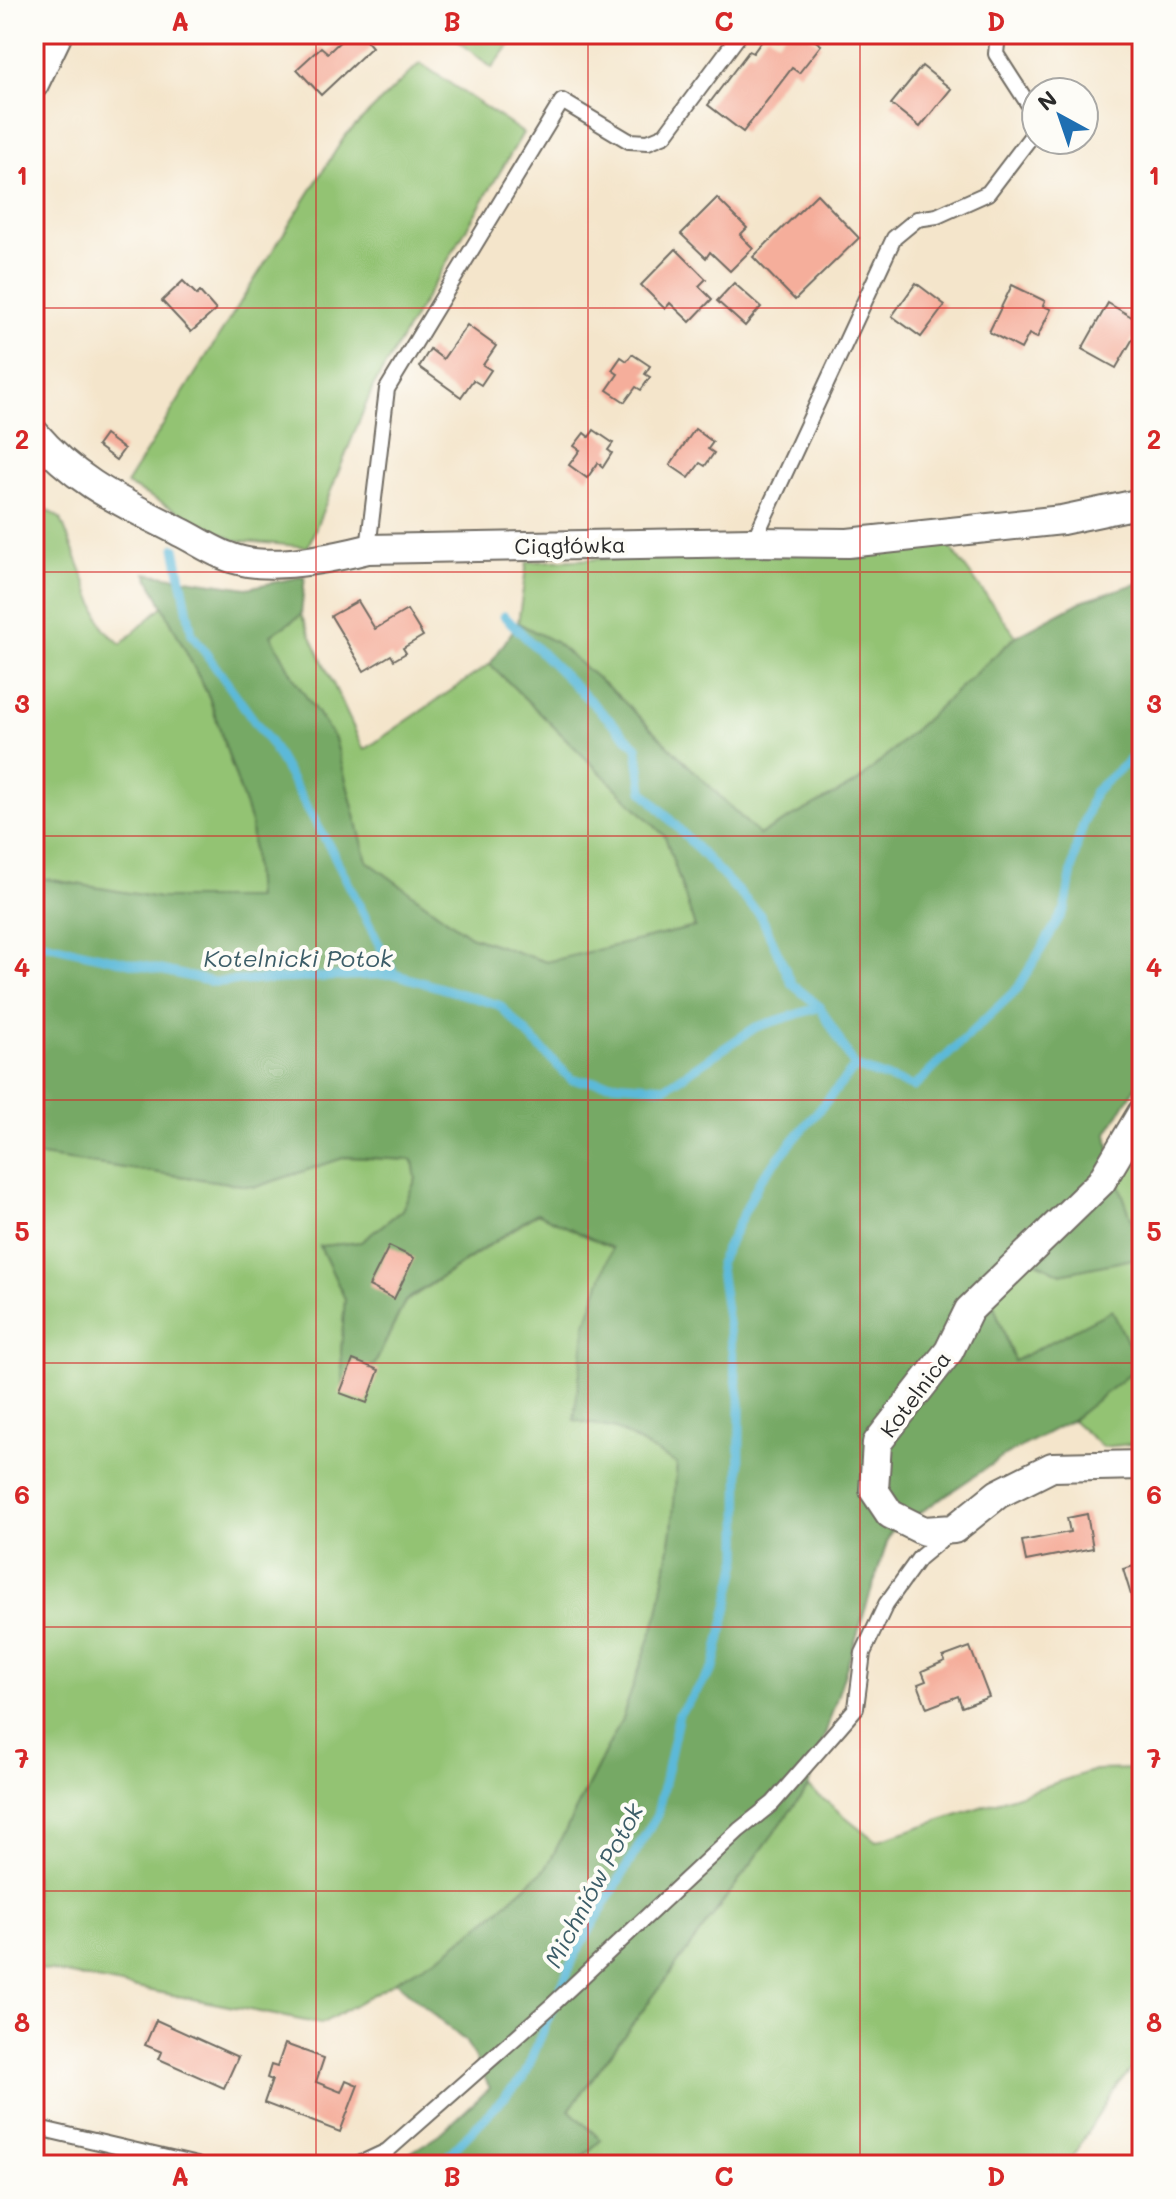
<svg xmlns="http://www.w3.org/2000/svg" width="1176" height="2199" font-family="Mali,sans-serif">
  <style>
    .green { fill: #93c373; stroke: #5f774f; stroke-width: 2 }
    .forest { fill: #76a965; stroke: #506a48; stroke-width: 2 }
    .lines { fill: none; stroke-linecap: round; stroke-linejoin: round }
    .stream { stroke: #5bb9d9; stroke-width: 9 }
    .building { fill: #f5ae9b }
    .service-casing { stroke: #716c63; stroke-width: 18 }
    .minor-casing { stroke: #716c63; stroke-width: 32 }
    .service { stroke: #fff; stroke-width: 14 }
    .minor { stroke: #fff; stroke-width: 28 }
    .grid { fill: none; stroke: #d62828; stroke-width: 2; stroke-opacity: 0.55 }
    .labels { text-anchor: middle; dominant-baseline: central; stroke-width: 8; stroke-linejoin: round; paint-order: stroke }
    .street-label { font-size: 22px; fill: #2b2b2b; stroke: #fdfcf7 }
    .water-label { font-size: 24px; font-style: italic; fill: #3c5d68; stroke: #fdfcf7 }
    .neatline { fill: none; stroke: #d62828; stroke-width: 3 }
    .grid-label { font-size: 26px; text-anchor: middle; font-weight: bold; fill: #d62828 }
  </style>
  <rect width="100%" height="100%" fill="#fdfcf7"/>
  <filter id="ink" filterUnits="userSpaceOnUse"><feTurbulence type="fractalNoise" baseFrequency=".0125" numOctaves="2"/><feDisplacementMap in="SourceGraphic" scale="16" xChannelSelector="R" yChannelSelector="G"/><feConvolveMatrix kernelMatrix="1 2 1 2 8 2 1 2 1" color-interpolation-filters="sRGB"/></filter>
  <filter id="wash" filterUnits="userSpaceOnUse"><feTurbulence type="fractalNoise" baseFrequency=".006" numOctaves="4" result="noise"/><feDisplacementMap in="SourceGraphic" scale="32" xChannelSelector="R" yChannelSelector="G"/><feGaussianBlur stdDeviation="1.8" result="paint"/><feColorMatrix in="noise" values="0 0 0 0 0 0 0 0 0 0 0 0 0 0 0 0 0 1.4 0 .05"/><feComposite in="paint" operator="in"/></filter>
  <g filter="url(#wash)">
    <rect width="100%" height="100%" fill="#f4e5cb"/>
    <g class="green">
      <polygon points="450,34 518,34 492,68"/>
      <polygon points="420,63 523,133 373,387 308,547 233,540 126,484 345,136"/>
      <polygon points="34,501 61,519 104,629 121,644 163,606 209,697 251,823 256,899 159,898 34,877"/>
      <polygon points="948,544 1016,636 858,782 759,835 617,695 555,642 518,623 527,562"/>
      <polygon points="301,615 364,750 490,664 665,836 695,927 546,962 470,936 367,861 335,739 296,682 271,635"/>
      <polygon points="1142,1126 1142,1249 1112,1164"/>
      <polygon points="34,1155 256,1187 346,1157 413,1160 416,1179 402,1210 361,1242 320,1246 345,1299 341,1352 375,1364 405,1302 538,1213 612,1248 574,1420 616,1429 677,1464 672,1530 658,1615 621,1721 547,1867 493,1915 445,1953 321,2024 34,1968"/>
      <polygon points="1021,1254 1061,1274 1142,1257 1142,1443 1102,1447 1072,1420 1139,1366 1014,1361 992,1300"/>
      <polygon points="1142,1769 1142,2058 1117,2085 1067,2165 573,2165 601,2140 569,2110 808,1787 876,1841 1095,1770"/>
    </g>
    <polygon class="forest" points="146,573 247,588 305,576 301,615 271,635 296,682 335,739 367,861 470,936 546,962 695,927 665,836 490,664 518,623 555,642 617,695 759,835 858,782 1016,636 1084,600 1142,582 1142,1077 1107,1133 1112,1164 1142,1249 1142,1257 1061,1274 1021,1254 992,1300 1014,1361 1112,1310 1139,1366 1072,1420 1004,1456 890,1533 808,1787 569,2110 601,2140 573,2165 391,2165 440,2134 490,2088 466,2042 395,1981 445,1953 493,1915 547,1867 621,1721 658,1615 672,1530 677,1464 616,1429 574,1420 586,1323 612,1248 537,1213 405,1301 375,1364 343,1386 341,1352 345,1299 320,1246 361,1242 402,1210 416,1179 413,1160 346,1157 256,1187 34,1155 34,877 159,898 256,898 251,823 209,697"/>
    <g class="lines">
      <g class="stream">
        <polyline points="175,548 192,634 271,744 333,853 394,974"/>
        <polyline points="504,616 637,747 643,791 761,916 792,984 820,1007"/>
        <polyline points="34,941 213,982 394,974 499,1005 572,1080 666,1087 756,1027 820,1007 855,1067 914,1087 1018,988 1065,909 1077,844 1094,792 1142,749"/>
        <polyline points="558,1995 574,1957 657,1815 679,1714 714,1668 739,1557 740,1404 719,1263 760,1180 855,1067"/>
        <polyline points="439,2165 524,2077 552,2009"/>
      </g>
    </g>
    <g id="blocks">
      <g class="building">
        <polygon points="348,34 361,34 372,47 321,95 297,69 321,47 328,53"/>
        <polygon points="767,34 778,42 784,34 806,34 821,45 799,73 792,68 743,132 708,105 749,51 753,53"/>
        <polygon points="922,66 951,89 920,127 891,104"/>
        <polygon points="817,194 859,238 795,300 753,257"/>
        <polygon points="717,198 747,228 740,235 753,248 730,271 710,252 706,258 681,234"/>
        <polygon points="676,249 706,279 699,286 712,299 690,322 670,303 665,309 641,285"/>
        <polygon points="183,281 197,295 200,292 216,310 191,332 162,301"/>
        <polygon points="734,283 761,307 745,326 717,301"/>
        <polygon points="916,283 945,305 921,337 892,316"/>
        <polygon points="1012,285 1045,301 1043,306 1051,309 1037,338 1029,334 1021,349 989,332"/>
        <polygon points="1108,303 1142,323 1116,368 1082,349"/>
        <polygon points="467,325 496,346 483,365 491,370 481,385 473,380 461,397 419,367 430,349 443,359"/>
        <polygon points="632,354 650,366 645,374 650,377 641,390 636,387 625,402 607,390 618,374 612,370 621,357 627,361"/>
        <polygon points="695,429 713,442 708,449 714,453 705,466 700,463 689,478 670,465"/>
        <polygon points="594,430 613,443 608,450 612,453 603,467 598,463 587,478 569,465 580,450 574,446 584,433 589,437"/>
        <polygon points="105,435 124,449 116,460 97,446"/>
        <polygon points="358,601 375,629 407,610 423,636 403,648 406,653 394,660 391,655 364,671 331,616"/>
        <polygon points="389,1246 414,1258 394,1299 369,1286"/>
        <polygon points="353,1360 379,1370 367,1403 340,1393"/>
        <polygon points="1087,1514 1093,1548 1026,1561 1022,1541 1070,1532 1067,1518"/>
        <polygon points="1142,1564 1142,1610 1136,1611 1123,1569"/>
        <polygon points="970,1647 989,1697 962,1707 958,1696 927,1708 918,1684 926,1681 922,1671 945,1661 943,1657"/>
        <polygon points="156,2020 238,2057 224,2088 159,2059 162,2052 145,2045"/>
        <polygon points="285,2044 324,2058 316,2082 341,2092 346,2080 358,2085 340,2132 264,2103 272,2080 267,2078 271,2065 277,2067"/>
      </g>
    </g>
  </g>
  <g filter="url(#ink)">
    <use href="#blocks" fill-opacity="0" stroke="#716c63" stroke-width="2"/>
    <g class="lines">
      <defs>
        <g id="service">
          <polyline points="998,34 996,54 1036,116"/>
          <polyline points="753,542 894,238 917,219 937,216 988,193 1036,130"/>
          <polyline points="368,549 387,389 562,101 629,141 648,142 665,135 740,34"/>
          <polyline points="34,2127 197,2165"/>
          <polyline points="357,2165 387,2151 550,2007 739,1830 773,1803 856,1708 863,1653 886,1604 919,1558 948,1534"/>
        </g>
        <g id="minor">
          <polyline points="34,84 58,34"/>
          <path d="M34,433C78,484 122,502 180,532C197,540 216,554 235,559C272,571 332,558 368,549L753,542L848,543L1062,520L1142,503"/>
          <polyline points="1142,1113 1101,1182 969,1310 949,1351 877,1443 874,1490 890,1514 924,1531 954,1529 998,1494 1052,1467 1142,1465"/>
        </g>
      </defs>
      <use href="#service" class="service-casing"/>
      <use href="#minor" class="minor-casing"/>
      <use href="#service" class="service"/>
      <use href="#minor" class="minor"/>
    </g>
  </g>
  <path class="grid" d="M316,34V2165M588,34V2165M860,34V2165M34,308H1142M34,572H1142M34,836H1142M34,1100H1142M34,1363H1142M34,1627H1142M34,1891H1142"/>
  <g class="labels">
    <g class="street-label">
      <text transform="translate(570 545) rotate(-1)">Ciągłówka</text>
      <text transform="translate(915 1394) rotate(-53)">Kotelnica</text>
    </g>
    <g class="water-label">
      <text x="298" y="957">Kotelnicki Potok</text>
      <text transform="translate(593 1885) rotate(-62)">Michniów Potok</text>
    </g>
  </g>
  <rect width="1176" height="2199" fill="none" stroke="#fdfcf7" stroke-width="88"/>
  <g transform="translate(1060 116) rotate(320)"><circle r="38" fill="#fdfcf7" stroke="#a9a8a5" stroke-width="2"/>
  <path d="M0-6L14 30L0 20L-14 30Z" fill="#1f6fb2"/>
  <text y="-12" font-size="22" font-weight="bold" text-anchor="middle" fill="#2b2b2b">N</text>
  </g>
  <rect x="44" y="44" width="1088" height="2111" class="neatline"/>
  <g class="grid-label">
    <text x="180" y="31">A</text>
    <text x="452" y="31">B</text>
    <text x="724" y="31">C</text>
    <text x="996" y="31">D</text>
    <text x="22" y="185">1</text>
    <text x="1154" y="185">1</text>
    <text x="22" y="449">2</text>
    <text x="1154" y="449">2</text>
    <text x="22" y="713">3</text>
    <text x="1154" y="713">3</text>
    <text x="22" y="977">4</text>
    <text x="1154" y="977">4</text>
    <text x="22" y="1241">5</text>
    <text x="1154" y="1241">5</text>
    <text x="22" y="1504">6</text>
    <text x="1154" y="1504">6</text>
    <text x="22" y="1768">7</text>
    <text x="1154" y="1768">7</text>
    <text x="22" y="2032">8</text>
    <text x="1154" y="2032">8</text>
    <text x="180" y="2186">A</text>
    <text x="452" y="2186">B</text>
    <text x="724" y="2186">C</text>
    <text x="996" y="2186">D</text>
  </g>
</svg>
